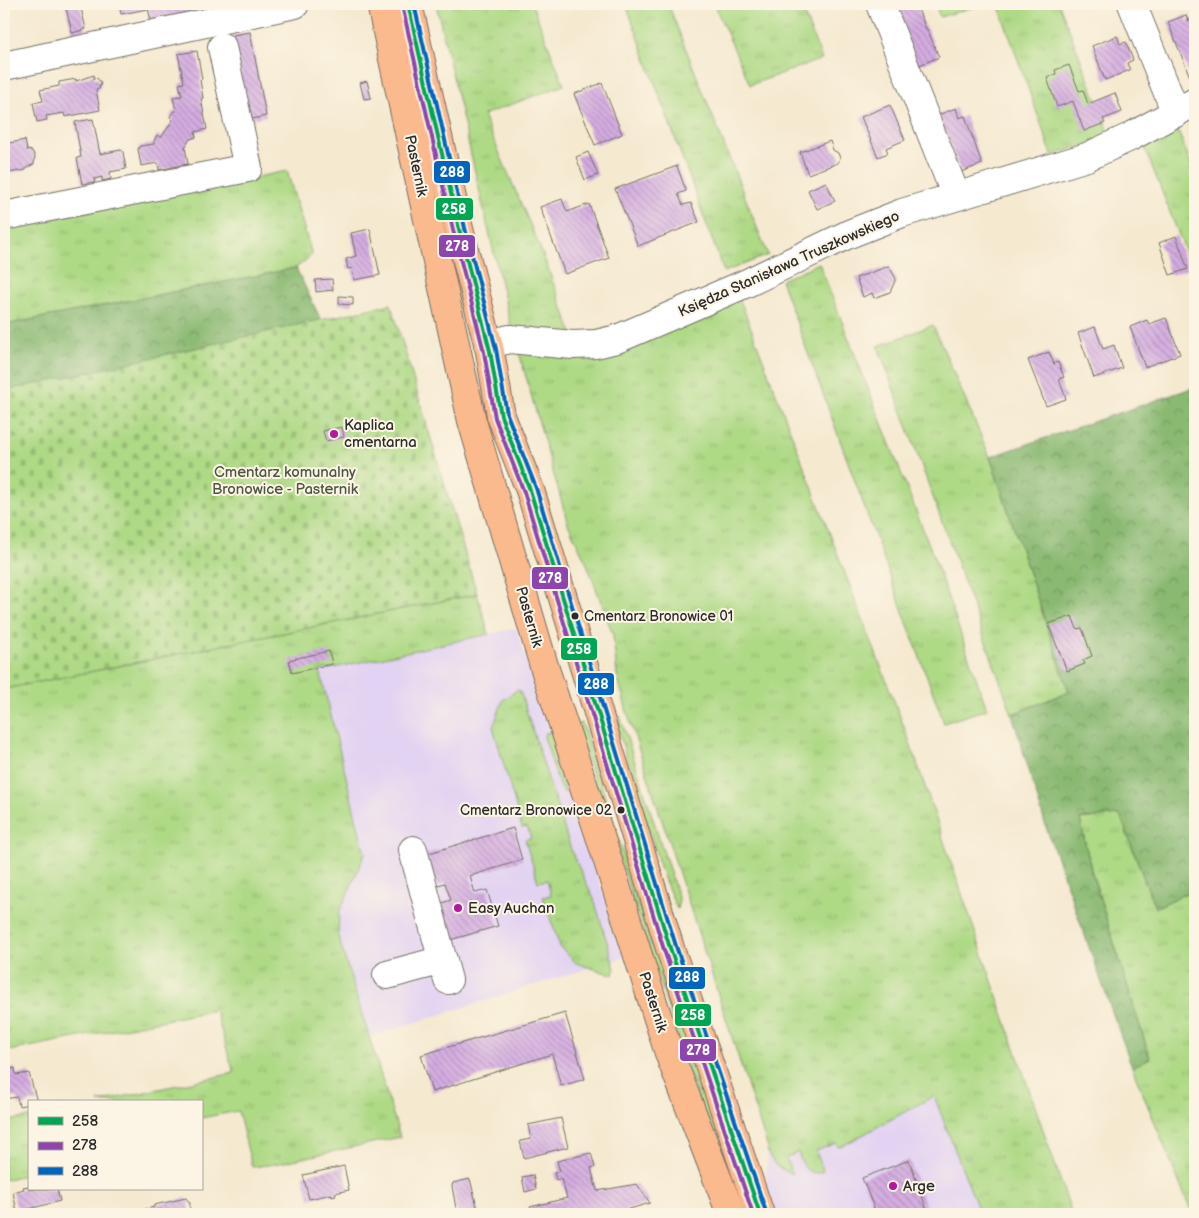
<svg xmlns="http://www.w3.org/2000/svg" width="1199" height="1218" font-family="'Balsamiq Sans',sans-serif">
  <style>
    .built { fill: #e3d3f2 }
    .grass { fill: url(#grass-tufts); stroke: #6c8258 }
    .forest { fill: url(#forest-crowns); stroke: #5a724e }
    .cemetery { fill: url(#cemetery-stones); stroke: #6c8258 }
    .building { fill: url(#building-back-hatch) }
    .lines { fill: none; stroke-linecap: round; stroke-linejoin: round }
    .minor-casing { stroke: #726e65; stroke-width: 30 }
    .major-casing { stroke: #726e65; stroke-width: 30 }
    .minor { stroke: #fff; stroke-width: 28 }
    .major { stroke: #fbba8d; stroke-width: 28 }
    .bus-1-casing { stroke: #fcf5e5; stroke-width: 8 }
    .bus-2-casing { stroke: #fcf5e5; stroke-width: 8 }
    .bus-3-casing { stroke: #fcf5e5; stroke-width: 8 }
    .bus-1 { stroke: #00a651; stroke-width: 4 }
    .bus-2 { stroke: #8e44ad; stroke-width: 4 }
    .bus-3 { stroke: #0065bd; stroke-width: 4 }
    .poi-dot { fill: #b5179e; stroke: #fcf5e5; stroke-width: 2 }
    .bus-dot { fill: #2b2b2b; stroke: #fcf5e5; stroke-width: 2 }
    .labels { text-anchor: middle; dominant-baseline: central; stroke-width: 4; stroke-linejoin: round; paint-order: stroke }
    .bus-label { font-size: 14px; fill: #2b2b2b; stroke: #fcf5e5; text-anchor: start }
    .street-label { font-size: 15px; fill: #2b2b2b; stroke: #fcf5e5 }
    .poi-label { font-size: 15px; fill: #2b2b2b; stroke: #fcf5e5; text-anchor: start }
    .park-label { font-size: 15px; fill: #4c5642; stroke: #fcf5e5 }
    .line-badge { stroke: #fcf5e5; stroke-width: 2 }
    .badge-label { font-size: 14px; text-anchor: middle; font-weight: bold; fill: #fff }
  </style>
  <defs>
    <pattern id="grass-tufts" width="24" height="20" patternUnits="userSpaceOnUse" patternTransform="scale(1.25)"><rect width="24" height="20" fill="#aed985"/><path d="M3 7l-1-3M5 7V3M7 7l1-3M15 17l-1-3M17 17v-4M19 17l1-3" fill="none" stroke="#96ba73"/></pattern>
    <pattern id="forest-crowns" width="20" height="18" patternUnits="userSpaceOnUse" patternTransform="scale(1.25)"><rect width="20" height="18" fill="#8ab972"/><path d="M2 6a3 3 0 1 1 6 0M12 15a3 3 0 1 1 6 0" fill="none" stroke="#71975e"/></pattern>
    <pattern id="cemetery-stones" width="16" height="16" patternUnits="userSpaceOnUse" patternTransform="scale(1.25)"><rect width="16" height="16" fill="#aed985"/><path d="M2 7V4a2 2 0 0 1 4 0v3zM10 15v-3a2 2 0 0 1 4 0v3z" fill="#96ba73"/></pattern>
    <pattern id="building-back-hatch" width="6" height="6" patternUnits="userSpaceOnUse" patternTransform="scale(1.25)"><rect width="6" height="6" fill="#d5ade2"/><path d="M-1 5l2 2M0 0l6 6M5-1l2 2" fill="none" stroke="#ad8db7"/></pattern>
  </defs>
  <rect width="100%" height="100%" fill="#fcf5e5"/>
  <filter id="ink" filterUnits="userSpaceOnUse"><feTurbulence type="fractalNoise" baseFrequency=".02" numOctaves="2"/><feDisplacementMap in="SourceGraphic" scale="10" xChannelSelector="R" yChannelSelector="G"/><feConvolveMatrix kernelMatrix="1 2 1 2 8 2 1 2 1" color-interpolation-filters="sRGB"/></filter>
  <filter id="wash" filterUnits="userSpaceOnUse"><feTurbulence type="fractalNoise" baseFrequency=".0096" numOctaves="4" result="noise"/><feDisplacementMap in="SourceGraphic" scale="20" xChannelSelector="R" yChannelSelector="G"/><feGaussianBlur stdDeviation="1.12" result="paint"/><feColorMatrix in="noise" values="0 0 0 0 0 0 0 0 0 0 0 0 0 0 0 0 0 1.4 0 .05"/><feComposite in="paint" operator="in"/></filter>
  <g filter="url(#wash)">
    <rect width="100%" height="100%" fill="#f5e9d0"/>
    <g class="built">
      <polygon points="516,628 624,957 369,1037 338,936 339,913 365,854 320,671"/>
      <polygon points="935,1079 992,1214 773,1214 765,1190 768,1150"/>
    </g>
    <g class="grass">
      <polygon points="436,4 532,4 564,85 483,115 541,250 574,338 512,331"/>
      <polygon points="626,4 668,4 768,255 724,272"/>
      <polygon points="714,4 800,4 822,59 750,85"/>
      <polygon points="935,4 985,4 940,17"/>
      <polygon points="998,4 1059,4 1111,137 1052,155"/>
      <polygon points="1174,121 1195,174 1195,276 1142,141"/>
      <polygon points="287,171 312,255 296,268 4,325 4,228"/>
      <polygon points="819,263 932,552 987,709 944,723 781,280"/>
      <path d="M739,297L909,740L1072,1214H980L934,1096L844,1145L838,1147L836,1143L816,1151L823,1170L822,1172C807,1176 802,1165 798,1152L786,1158L792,1174L776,1166L766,1151L768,1149L627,712L617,675L613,635L587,564L568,524L518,349Z"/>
      <polygon points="933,325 990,457 1069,692 1012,714 878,346"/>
      <polygon points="477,594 489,634 320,671 365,854 339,913 338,936 400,1137 275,1164 252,1167 238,1111 201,1118 201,1102 98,1102 234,1073 215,1010 4,1052 4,689"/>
      <polygon points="517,690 520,691 572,853 594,899 615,969 613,975 576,963 560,947 543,897 551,895 547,880 538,882 525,840 531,838 527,827 522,828 493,727 503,700"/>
      <polygon points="620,716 679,900 677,909 663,876 614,717"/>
      <polygon points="582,723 648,933 676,999 748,1214 743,1214 699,1103 576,725"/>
      <polygon points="554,731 559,747 565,793 560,788 544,737 545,733"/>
      <polygon points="1120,814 1155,908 1195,889 1195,1214 1192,1214 1132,1067 1150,1058 1091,869 1080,819"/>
      <polygon points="29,1117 29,1174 4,1180 4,1122"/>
    </g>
    <g class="forest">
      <polygon points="296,268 321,320 4,391 4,325"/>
      <polygon points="1195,387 1195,889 1155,908 1120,815 1080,819 1091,870 1150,1058 1132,1067 1046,827 1012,714 1069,692 990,457"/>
    </g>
    <polygon class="cemetery" points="391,304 477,594 4,689 4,391"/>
    <g id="blocks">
      <g class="building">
        <polygon points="65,4 80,4 86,29 72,33"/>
        <polygon points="119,4 210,4 210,5 192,9 192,11 151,20 148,9 121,14"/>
        <polygon points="891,4 916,4 926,29 927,29 939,57 917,66"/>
        <polygon points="1186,15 1188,21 1195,18 1195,80 1192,82 1168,22"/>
        <polygon points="250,32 266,116 248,120 233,35"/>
        <polygon points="1117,36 1120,44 1126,42 1133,60 1127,63 1130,70 1105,80 1092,46"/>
        <polygon points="197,51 202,79 200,80 203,98 201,99 207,129 195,132 196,137 190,139 185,147 188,164 159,170 158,163 141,166 138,149 140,146 154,144 154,141 157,135 161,138 173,120 170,117 173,112 176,111 173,97 182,96 179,84 184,83 178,54"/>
        <polygon points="1069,65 1079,91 1083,90 1088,104 1115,93 1122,112 1103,119 1105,123 1084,131 1073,101 1057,107 1047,78 1056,74 1055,70"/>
        <polygon points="94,75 94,79 97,78 101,83 99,89 96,90 100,110 65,117 64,113 46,116 47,120 37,122 33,103 43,101 40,90 59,86 59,82 76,79 76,81"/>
        <polygon points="367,81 371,98 364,99 360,83"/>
        <polygon points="602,83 622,134 595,145 574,94"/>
        <polygon points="890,105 905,140 886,148 888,153 878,157 861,117"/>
        <polygon points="956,108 959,118 965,116 982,164 961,172 938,115"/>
        <polygon points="93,119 100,154 121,150 123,152 126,169 110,172 111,179 102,181 102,177 94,179 95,182 82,184 77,158 81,157 75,122"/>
        <polygon points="25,140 27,150 32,151 35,156 34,164 26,168 26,170 8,173 7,171 4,171 4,144"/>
        <polygon points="830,141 833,150 838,153 840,158 838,163 808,174 800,152"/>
        <polygon points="588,152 598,175 585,180 576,157"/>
        <polygon points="677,166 686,191 678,194 683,205 691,203 699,222 638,246 615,189"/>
        <polygon points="826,182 835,201 817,209 808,190"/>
        <polygon points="562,199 567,212 589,204 609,258 565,274 540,207"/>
        <polygon points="370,229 380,275 354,280 352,268 348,269 346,259 356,256 351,233"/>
        <polygon points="1176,236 1188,269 1170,275 1159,243"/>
        <polygon points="889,266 896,279 890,292 874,298 872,293 863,297 856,278"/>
        <polygon points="332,279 333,290 316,292 315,280"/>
        <polygon points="339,296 353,297 353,305 339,304"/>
        <polygon points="1166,318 1180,354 1145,367 1130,327 1147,320 1149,324"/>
        <polygon points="1095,327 1103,349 1114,345 1122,368 1094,378 1078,333"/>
        <polygon points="1049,352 1054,364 1058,362 1064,377 1059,379 1066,399 1046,406 1028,360"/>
        <polygon points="342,427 344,437 326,441 323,431"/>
        <polygon points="1072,616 1077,629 1082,628 1092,656 1083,660 1085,664 1067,671 1048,624"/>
        <polygon points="329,651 332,664 292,673 289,660"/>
        <polygon points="513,828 522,860 470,876 475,893 487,890 498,926 450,940 439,904 451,900 445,883 435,886 426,854"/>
        <polygon points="565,1013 585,1079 561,1086 552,1054 432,1092 421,1055"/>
        <polygon points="15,1068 16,1075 29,1073 37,1102 29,1102 29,1104 19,1106 17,1097 4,1099 4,1070"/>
        <polygon points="561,1118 568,1147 524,1158 520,1141 531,1139 528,1125"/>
        <polygon points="591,1153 595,1167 591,1168 597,1191 637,1184 650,1203 626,1210 626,1214 532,1214 530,1207 567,1198 561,1179 556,1180 554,1173 560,1171 557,1161"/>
        <polygon points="909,1160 928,1213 938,1209 940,1214 876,1213 862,1178"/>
        <polygon points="344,1166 349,1190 335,1193 336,1195 332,1196 332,1194 309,1199 303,1175"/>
        <polygon points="533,1175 536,1189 525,1192 522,1177"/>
        <polygon points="470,1179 479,1214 457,1214 452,1186 453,1183"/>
        <polygon points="29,1186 29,1189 57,1189 60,1201 17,1212 13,1192 24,1189 23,1187"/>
        <polygon points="186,1198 190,1203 189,1214 146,1214 145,1209 154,1207 154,1205"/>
      </g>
    </g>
  </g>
  <g filter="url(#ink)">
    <use href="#blocks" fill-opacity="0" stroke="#726e65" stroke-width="1"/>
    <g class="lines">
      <defs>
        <g id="minor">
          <polyline points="880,4 956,196"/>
          <polyline points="1132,4 1176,113"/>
          <polyline points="4,66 295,4"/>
          <polyline points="4,216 248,168 222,47"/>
          <polyline points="488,344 510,339 573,345 596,344 617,339 747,283 849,234 902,213 1087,157 1130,137 1195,102"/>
          <polyline points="413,850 448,980"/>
          <polyline points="387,975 443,960"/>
        </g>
        <g id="major">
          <polyline points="381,4 472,421 544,666 599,833 669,1053 731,1214"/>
          <polyline points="408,4 459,229 490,351 501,416 530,490 670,948 760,1214"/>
        </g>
      </defs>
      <use href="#minor" class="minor-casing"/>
      <use href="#major" class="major-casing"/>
      <use href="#minor" class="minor"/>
      <use href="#major" class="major"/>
      <defs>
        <polyline id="bus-1" points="408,4 459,229 490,351 501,416 530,490 670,948 760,1214"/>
        <polyline id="bus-2" points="402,5 453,230 484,352 495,418 524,492 664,950 753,1214"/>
        <polyline id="bus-3" points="414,4 465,228 496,349 507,414 536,488 676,946 766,1212"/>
      </defs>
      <use href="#bus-1" class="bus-1-casing"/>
      <use href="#bus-2" class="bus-2-casing"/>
      <use href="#bus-3" class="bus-3-casing"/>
      <use href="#bus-1" class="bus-1"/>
      <use href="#bus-2" class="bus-2"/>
      <use href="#bus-3" class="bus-3"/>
    </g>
  </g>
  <g class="poi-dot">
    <circle cx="334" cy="434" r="5"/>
    <circle cx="458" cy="908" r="5"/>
    <circle cx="893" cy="1186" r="5"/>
  </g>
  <g class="bus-dot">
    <circle cx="575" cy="616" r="4.5"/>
    <circle cx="621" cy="810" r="4.5"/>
  </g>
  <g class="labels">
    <g class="bus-label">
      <text x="584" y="616">Cmentarz Bronowice 01</text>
      <text x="612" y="810" text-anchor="end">Cmentarz Bronowice 02</text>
    </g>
    <g class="street-label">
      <text transform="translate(416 166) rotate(78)">Pasternik</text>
      <text transform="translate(789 264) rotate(-24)">Księdza Stanisława Truszkowskiego</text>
      <text transform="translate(529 617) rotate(74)">Pasternik</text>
      <text transform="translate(653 1002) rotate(72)">Pasternik</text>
    </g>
    <g class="poi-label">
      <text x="344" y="425">Kaplica<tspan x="344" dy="17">cmentarna</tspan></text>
      <text x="468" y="908">Easy Auchan</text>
      <text x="903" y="1186">Arge</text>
    </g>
    <g class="park-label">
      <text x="285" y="472">Cmentarz komunalny<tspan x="285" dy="17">Bronowice - Pasternik</tspan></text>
    </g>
  </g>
  <g class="line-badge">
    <rect x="433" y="160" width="38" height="24" rx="5" fill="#0065bd"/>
    <rect x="435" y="197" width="39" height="24" rx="5" fill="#00a651"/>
    <rect x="438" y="234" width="38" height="24" rx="5" fill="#8e44ad"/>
    <rect x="531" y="566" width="38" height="24" rx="5" fill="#8e44ad"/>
    <rect x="560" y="637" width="38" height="24" rx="5" fill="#00a651"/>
    <rect x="577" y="672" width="38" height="24" rx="5" fill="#0065bd"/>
    <rect x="668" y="966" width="38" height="24" rx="5" fill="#0065bd"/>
    <rect x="674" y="1003" width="38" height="24" rx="5" fill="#00a651"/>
    <rect x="679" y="1038" width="38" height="24" rx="5" fill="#8e44ad"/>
  </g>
  <g class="badge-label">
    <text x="452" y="177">288</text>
    <text x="454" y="214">258</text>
    <text x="457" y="251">278</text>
    <text x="550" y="583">278</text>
    <text x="579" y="654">258</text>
    <text x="596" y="689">288</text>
    <text x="687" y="982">288</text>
    <text x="693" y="1020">258</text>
    <text x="698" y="1055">278</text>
  </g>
  <rect width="1199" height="1218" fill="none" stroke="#fcf5e5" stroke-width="20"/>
  <rect x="28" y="1100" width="175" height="90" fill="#fcf5e5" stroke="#a8a49b"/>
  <rect x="38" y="1117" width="25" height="8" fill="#00a651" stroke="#a8a49b"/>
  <text x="72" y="1126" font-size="15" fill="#2b2b2b">258</text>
  <rect x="38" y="1142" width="25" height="8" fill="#8e44ad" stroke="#a8a49b"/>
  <text x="72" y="1150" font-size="15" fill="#2b2b2b">278</text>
  <rect x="38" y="1167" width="25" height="8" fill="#0065bd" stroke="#a8a49b"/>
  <text x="72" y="1176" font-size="15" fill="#2b2b2b">288</text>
</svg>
